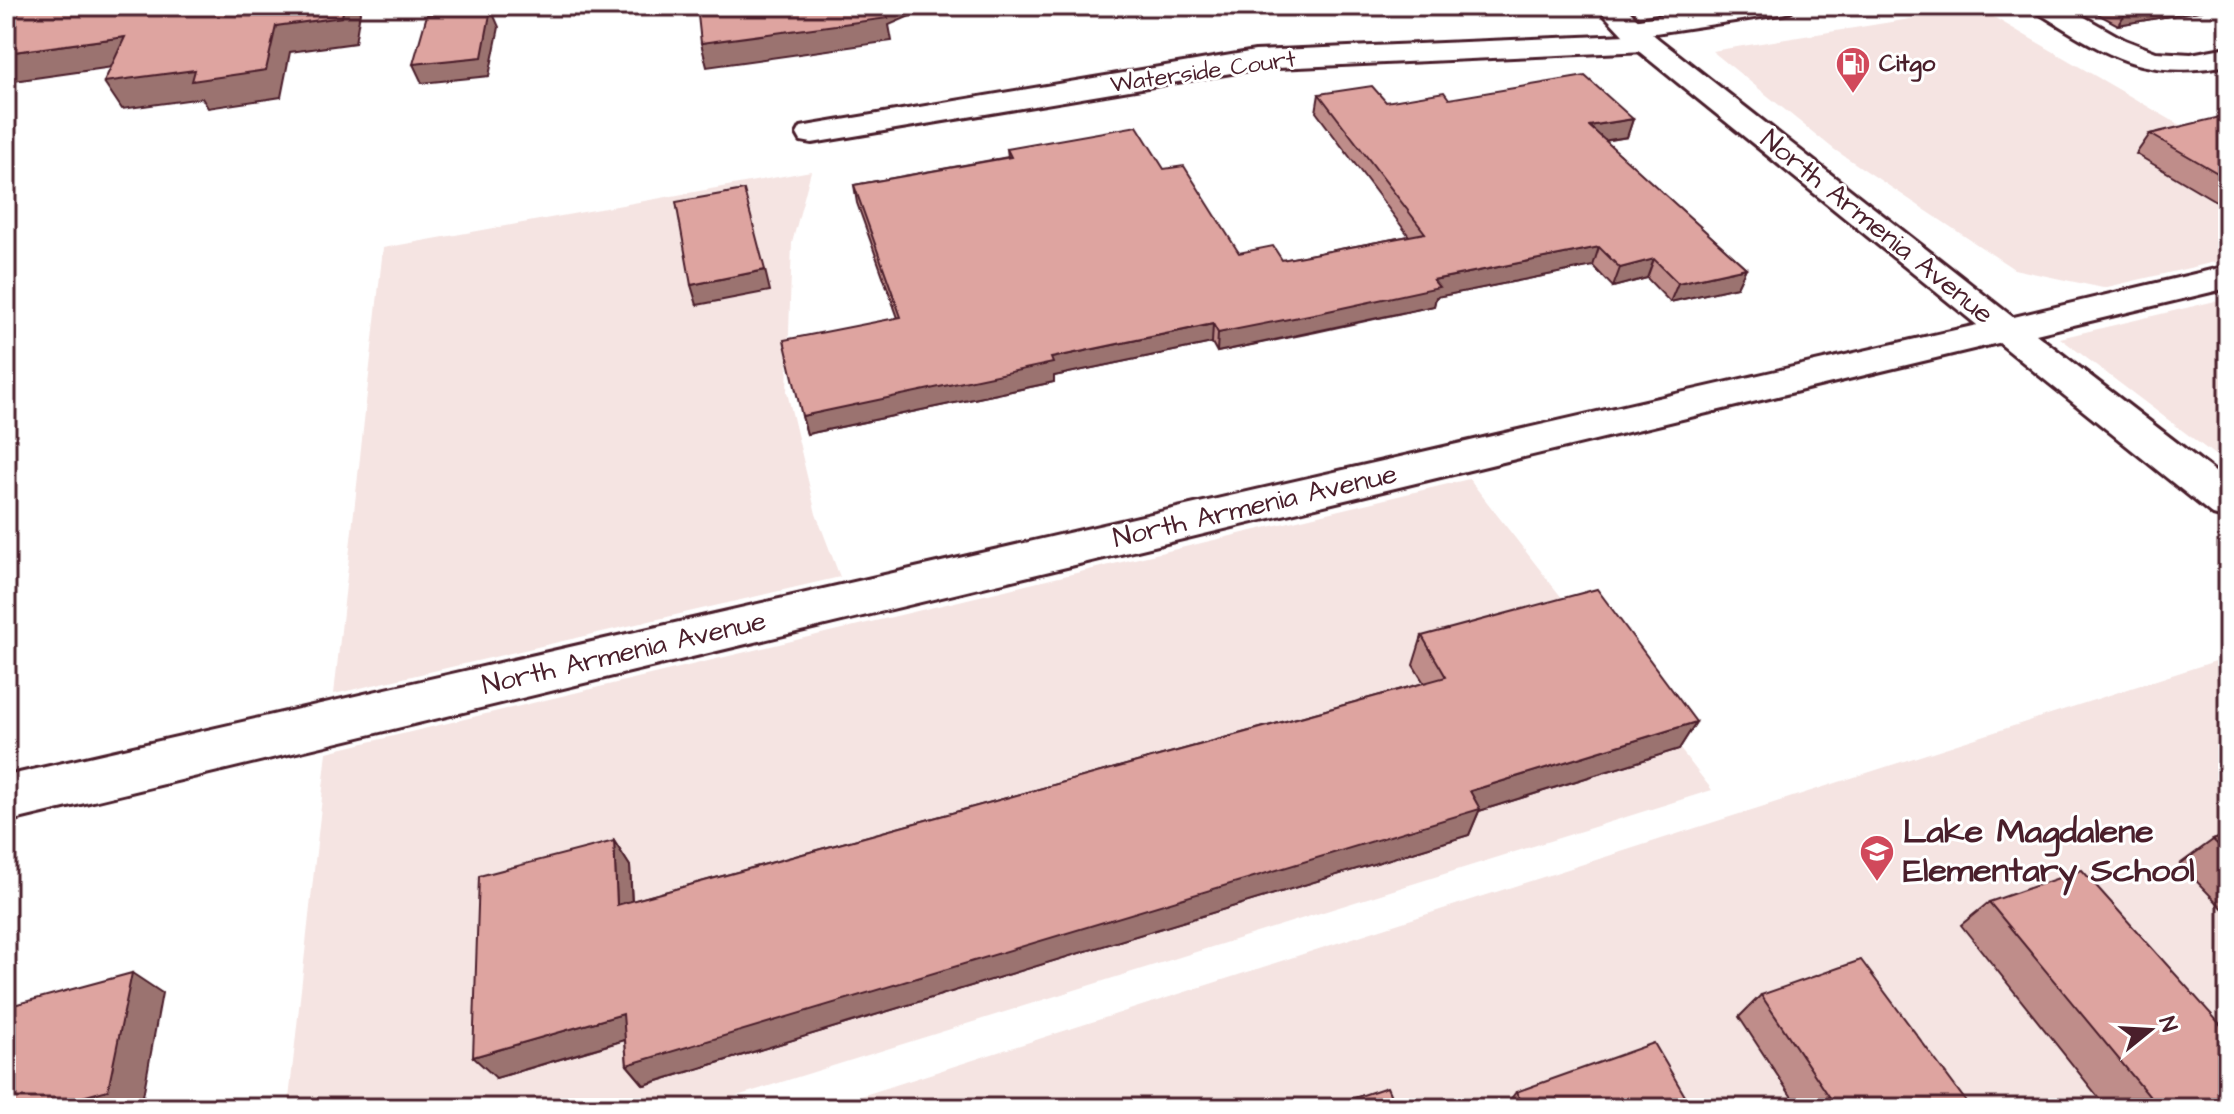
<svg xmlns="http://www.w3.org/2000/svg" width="2234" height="1114" font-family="'Architects Daughter',sans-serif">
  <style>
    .built { fill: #f5e4e2 }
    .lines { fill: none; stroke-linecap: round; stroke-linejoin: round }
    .street-casing { stroke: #4a1f2b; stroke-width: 6 }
    .secondary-casing { stroke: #4a1f2b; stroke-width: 6 }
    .street { fill: #fff; fill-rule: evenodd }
    .secondary { fill: #fff; fill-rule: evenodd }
    .wall { fill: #bf8d8a; stroke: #4a1f2b; stroke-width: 2 }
    .shaded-wall { fill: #9b7370; stroke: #4a1f2b; stroke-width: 2 }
    .building { fill: #dea4a0; stroke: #4a1f2b; stroke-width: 2 }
    .labels { text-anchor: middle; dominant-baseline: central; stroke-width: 6; stroke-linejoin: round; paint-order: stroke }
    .far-poi-label { font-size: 24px; font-weight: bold; fill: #4a1f2b; stroke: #fff; text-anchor: start }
    .far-street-label { font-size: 24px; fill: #4a1f2b; stroke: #fff }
    .street-label { font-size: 28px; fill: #4a1f2b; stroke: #fff }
    .near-poi-label { font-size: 34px; font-weight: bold; fill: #4a1f2b; stroke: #fff; text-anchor: start }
  </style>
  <rect width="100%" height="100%" fill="#fff"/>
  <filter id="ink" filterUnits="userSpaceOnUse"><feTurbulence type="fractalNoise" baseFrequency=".0125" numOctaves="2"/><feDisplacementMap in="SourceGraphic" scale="16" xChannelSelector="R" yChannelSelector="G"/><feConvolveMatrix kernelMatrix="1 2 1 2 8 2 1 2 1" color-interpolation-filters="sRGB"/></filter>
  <g filter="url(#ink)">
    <g class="built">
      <polygon points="1978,8 2228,153 2228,259 2103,288 2014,269 1835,150 1712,51"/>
      <polygon points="811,171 792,243 787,392 816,514 840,577 334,694 383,248"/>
      <polygon points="2228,298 2228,465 2060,338"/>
      <polygon points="1469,479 1712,790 699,1108 288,1108 327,752"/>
      <polygon points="2228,657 2228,1108 824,1108"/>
    </g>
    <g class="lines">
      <defs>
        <g id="street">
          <polygon points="1717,6 1794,6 1790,12 1781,14 1642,35 1656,37 1660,43 1656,49 1646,51 1255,69 812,143 801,141 797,134 801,127 812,125 1255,51 1627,35 1617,28 1621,22"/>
          <path d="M2033,6H2065L2125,40L2156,52L2191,54L2228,47V65C2142,81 2107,55 2037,12Z"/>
          <polygon points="2228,266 2228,288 2036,334 2228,482 2228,519 2213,515 1993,338 1988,330 1993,322"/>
        </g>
        <polygon id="secondary" points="1596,6 1624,6 1656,37 2019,322 2024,330 2019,338 6,822 6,776 1977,325 1636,49"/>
      </defs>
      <use href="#street" class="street-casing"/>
      <use href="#secondary" class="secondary-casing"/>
      <use href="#street" class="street"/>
      <use href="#secondary" class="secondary"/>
    </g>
    <g class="wall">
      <polygon points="2083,6 2227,6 2118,25"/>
      <polygon points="1319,94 1386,102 1449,99 1633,119 1627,137 1605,141 1746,268 1737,287 1670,302 1647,278 1613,287 1593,266 1436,297 1434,306 1316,332 1217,352 1212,343 1054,376 1054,382 807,434 802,416 898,318 857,203 854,185 1008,157 1007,149 1164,169 1239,253 1282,260 1409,236 1316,112"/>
      <polygon points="2228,118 2228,201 2219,203 2136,154 2150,134"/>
      <polygon points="1422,636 1696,722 1679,749 1479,811 1469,835 644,1085 627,1065 625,1040 496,1078 614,841 630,866 632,901 1424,683 1413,665"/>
      <polygon points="2228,835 2228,914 2180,864 2213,840"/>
      <polygon points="1989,902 2228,1108 2107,1108 1961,925"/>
      <polygon points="1761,995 1971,1108 1799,1108 1739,1017"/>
      <polygon points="1516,1092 1692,1108 1504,1108"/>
    </g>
    <g class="shaded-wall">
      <polygon points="344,6 361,6 355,43 290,52 281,97 208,108 202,98 122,109 104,82 276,26"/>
      <polygon points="881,6 933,6 889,25 892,41 707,67 701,43"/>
      <polygon points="2130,6 2227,6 2118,25"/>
      <polygon points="491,9 499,27 489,76 422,83 413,64"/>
      <polygon points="125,37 141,63 6,82 6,53"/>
      <polygon points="1633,119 1627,137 1584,144 1589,126"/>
      <polygon points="2228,191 2228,201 2219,203"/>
      <polygon points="1599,247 1593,266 1436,297 1434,306 1217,352 1218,333 1433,280"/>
      <polygon points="1654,259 1647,278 1613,287 1620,268"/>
      <polygon points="1746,268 1737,287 1670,302 1678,283"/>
      <polygon points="765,270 770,291 697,305 691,285"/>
      <polygon points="1213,324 1212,343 1054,376 1054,382 807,434 802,416 1051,358"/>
      <polygon points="1696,722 1679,749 1479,811 1469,835 644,1085 627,1065 1470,791"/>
      <polygon points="614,841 630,866 633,929 617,905"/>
      <polygon points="132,973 162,993 141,1107 137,1108 41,1108"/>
      <polygon points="623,1014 641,1035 496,1078 473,1057"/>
    </g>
    <g class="building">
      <polygon points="6,6 344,6 342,17 276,26 266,70 192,81 195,70 104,82 125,37 6,53"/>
      <polygon points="697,6 882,6 888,18 701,43"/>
      <polygon points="491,9 482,57 413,64 427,15"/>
      <polygon points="1585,76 1633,119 1589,126 1746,268 1678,283 1654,259 1620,268 1599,247 1433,280 1439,287 1319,313 1218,333 1213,324 1051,358 1053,363 802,416 784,340 901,317 854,185 1011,157 1007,149 1137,126 1164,169 1184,166 1239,253 1273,246 1282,260 1425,233 1319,94 1372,86 1386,102 1444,92 1449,99"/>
      <polygon points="2224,116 2228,118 2228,179 2150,134"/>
      <polygon points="744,190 765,270 691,285 676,202"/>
      <polygon points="1597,589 1696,722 1470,791 1480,809 627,1065 623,1014 473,1057 479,876 614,841 617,905 1446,677 1422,636"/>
      <polygon points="2228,835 2228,854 2213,840"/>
      <polygon points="2082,870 2228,1033 2228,1108 2159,1108 1989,902"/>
      <polygon points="1861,960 1971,1108 1837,1108 1761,995"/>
      <polygon points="132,973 108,1090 41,1108 6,1108 6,1007"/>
      <polygon points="1654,1043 1692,1108 1525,1108 1516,1092"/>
      <polygon points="1387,1087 1396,1108 1324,1108"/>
    </g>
  </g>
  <defs>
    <symbol id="fuel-pin" viewBox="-11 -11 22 30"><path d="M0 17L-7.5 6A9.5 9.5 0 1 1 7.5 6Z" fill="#d1495b" stroke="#fff"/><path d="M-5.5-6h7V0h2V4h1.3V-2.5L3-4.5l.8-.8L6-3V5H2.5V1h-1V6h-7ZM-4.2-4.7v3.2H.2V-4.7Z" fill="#fff"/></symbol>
    <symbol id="school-pin" viewBox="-11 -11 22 30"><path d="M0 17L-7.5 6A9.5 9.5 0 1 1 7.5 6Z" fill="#d1495b" stroke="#fff"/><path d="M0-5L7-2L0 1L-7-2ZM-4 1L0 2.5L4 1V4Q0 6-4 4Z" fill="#fff"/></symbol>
  </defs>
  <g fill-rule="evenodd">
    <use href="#fuel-pin" x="1833" y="44" width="40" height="54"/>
    <use href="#school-pin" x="1857" y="832" width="40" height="54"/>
  </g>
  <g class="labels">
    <g class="far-poi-label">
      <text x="1879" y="64">Citgo</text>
    </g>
    <g class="far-street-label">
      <text transform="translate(1203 72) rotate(-8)">Waterside Court</text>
    </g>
    <g class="street-label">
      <text transform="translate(1877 227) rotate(39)">North Armenia Avenue</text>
      <text transform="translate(1255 506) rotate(-13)">North Armenia Avenue</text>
      <text transform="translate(624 653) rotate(-13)">North Armenia Avenue</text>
    </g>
    <g class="near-poi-label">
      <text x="1903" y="832">Lake Magdalene<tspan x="1903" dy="39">Elementary School</tspan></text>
    </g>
  </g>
  <rect width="2234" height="1114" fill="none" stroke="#fff" stroke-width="32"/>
  <rect x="16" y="16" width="2202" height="1082" fill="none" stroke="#4a1f2b" stroke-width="3" filter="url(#ink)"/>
  <g transform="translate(2150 1030) rotate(72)" stroke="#ffffff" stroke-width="6" paint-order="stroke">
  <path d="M0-6L14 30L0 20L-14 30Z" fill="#4a1f2b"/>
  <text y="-12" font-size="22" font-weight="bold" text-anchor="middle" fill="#4a1f2b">N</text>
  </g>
</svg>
